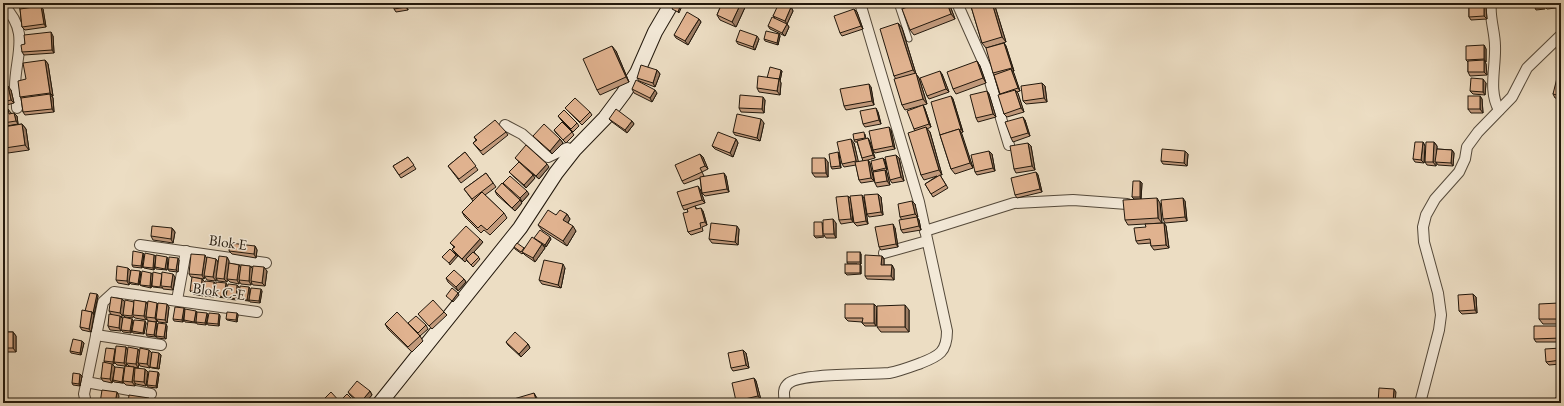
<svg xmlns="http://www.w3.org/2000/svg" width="1564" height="406" font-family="'EB Garamond',serif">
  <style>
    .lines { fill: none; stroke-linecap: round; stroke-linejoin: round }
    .lane-casing { stroke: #54493a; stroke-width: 7 }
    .street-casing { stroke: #54493a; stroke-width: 12 }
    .secondary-casing { stroke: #22180c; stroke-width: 16 }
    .lane { stroke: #f3e9d8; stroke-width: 5 }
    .street { stroke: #f3e9d8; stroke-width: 10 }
    .secondary { stroke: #f3e9d8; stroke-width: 14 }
    .wall { fill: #c1997b; stroke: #22180c }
    .shaded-wall { fill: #9d7d64; stroke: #22180c }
    .building { fill: #e0b28f; stroke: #22180c }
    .labels { text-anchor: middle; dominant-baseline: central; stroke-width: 3; stroke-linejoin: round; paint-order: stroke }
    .street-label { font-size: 15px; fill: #22180c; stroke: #f3e9d8 }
  </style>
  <rect width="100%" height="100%" fill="#ecddc3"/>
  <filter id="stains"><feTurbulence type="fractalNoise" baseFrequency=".005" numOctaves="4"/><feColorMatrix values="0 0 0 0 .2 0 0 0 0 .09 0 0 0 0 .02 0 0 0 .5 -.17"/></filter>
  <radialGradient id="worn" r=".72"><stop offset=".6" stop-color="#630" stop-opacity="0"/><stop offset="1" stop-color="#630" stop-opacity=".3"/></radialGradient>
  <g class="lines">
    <defs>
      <polyline id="lane" points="897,3 909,39"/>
      <g id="street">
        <polyline points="957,3 986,68 1009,145"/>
        <path d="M1491,3C1489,16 1495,32 1495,46C1496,67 1488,91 1499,110"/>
        <path d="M3,5C31,32 15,56 15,87C15,94 17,101 17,108"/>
        <polyline points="505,125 522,134 548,157 567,148 574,150"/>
        <polyline points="925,231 1014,203 1073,200 1127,204"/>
        <polyline points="140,245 266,263"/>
        <polyline points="884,253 927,241"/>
        <polyline points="177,300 186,251"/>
        <polyline points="96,335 161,345"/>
        <polyline points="86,382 151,394"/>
        <polyline points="86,403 84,394 103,302 114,292 257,312"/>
        <path d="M785,403C784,396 782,388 789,383C802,373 868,375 889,373C900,371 910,367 921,363C939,356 947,352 947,331L919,202L860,3"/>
        <polyline points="1420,403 1439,330 1441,315 1438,293 1424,242 1423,227 1426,215 1435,199 1459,172 1465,159 1467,147 1478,132 1512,97 1527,68 1561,35"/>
      </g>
      <polyline id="secondary" points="380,403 520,228 556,173 574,150 605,118 623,94 637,73 655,32 672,3"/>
    </defs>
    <use href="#lane" class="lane-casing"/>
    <use href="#street" class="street-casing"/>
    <use href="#secondary" class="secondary-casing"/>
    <use href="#lane" class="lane"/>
    <use href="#street" class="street"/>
    <use href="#secondary" class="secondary"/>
  </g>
  <g class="wall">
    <polygon points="17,3 37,3 23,8 43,9 46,27 25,30 22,27 20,9"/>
    <polygon points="406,3 408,10 396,12 394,9"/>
    <polygon points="722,3 747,3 736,27 720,20 717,15"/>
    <polygon points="781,3 796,3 793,8 791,7 793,11 787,24 789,27 785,36 770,29 768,26 775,18 773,16"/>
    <polygon points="871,3 885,3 873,7"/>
    <polygon points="918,3 949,3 955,19 914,35 910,30"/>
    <polygon points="970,3 994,3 1006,42 986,48 982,43"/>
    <polygon points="1464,3 1486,3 1486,7 1487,19 1471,20 1469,17 1469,7 1467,7"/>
    <polygon points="1534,3 1534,6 1527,6 1526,4"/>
    <polygon points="1545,3 1545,9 1536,10 1535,8"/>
    <polygon points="1556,3 1556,8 1547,9 1545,7"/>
    <polygon points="857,12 863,29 842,36 840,33"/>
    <polygon points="699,19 701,22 688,45 676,38 674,35"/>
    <polygon points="898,23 902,28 916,74 919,78 927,104 905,110 902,105 896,79 894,76"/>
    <polygon points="779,34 780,36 778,45 765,41 764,39"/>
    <polygon points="53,36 54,53 24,55 22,52 25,44"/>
    <polygon points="759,39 755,50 738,44 736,41"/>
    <polygon points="1004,43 1006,46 1014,71 1013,72 1020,91 1017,92 1024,112 1007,117 1004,114 1000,95 994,75 993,73"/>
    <polygon points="1484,45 1486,49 1486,62 1485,62 1486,64 1487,75 1470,76 1468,72 1468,62 1466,60"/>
    <polygon points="616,51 629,82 600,95 597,90"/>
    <polygon points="45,60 48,64 53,96 52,96 53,98 54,112 25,115 23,112 21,98 20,97 26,79"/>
    <polygon points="977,61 980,66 986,83 956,94 953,89"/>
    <polygon points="657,70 660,74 655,87 639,81 637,78"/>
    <polygon points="782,71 780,81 781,83 780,95 759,92 757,88 767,78"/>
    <polygon points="942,74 949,92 929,99 927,96"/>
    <polygon points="1561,79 1561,99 1555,98 1553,94"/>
    <polygon points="1042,83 1045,86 1047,102 1026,104 1023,101"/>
    <polygon points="1486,83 1485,95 1473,94 1470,91"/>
    <polygon points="3,87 11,90 14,103 3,106"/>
    <polygon points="871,87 874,105 846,110 844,106"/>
    <polygon points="632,89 657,93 652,102 634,93"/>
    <polygon points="987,91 989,94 996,117 978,122 976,118"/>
    <polygon points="951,96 953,99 963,132 961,133 973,168 955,174 951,169 940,135"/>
    <polygon points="1480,96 1482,99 1483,113 1471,113 1468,109"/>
    <polygon points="765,100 764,113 741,112 739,108"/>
    <polygon points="923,105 925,109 931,127 927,129 930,132 942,175 940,175 948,188 933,197 925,184 937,176 924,180 921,175 915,131 914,129"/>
    <polygon points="565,108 590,112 592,115 582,125"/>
    <polygon points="8,109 11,113 17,116 18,124 7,126 22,124 26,129 29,150 8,153 5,149 3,149 3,110"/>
    <polygon points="878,112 881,124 865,127 863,124"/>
    <polygon points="558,116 577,123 579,126 573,132 561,120"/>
    <polygon points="609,119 632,121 634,124 627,133 612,122"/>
    <polygon points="1025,120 1030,136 1013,142 1011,138"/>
    <polygon points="764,123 760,141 735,135 733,132"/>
    <polygon points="554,130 572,132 574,135 566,143 556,133"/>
    <polygon points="891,130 895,149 875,153 873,150"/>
    <polygon points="506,132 508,135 483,155 473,143 476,140 474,137"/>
    <polygon points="865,134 866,139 868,138 870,142 875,158 868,160 870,163 874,181 861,183 859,180 856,165 844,167 842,164 854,143 858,162 863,161 862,158 857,142 855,142 854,140"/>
    <polygon points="533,136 560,139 563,143 552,154 536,139"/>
    <polygon points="736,139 738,143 733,157 715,149 712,146"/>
    <polygon points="1423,142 1425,146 1424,163 1415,162 1413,159"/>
    <polygon points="1434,142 1437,146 1437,149 1452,150 1454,153 1453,166 1438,165 1436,162 1436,166 1427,165 1425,162"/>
    <polygon points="1028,143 1031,146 1035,170 1016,173 1014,169"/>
    <polygon points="989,151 992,154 995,171 977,175 975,172"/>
    <polygon points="465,152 478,170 461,183 448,166"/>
    <polygon points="838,152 839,154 841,168 832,169 831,167"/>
    <polygon points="1188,154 1187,166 1163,164 1161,161"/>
    <polygon points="408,157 416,169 401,178 393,166"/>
    <polygon points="703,157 708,169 702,172 704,176 702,177 726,176 729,192 705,196 702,193 700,178 684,184 682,181"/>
    <polygon points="515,158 549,167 539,179 523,166 535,178 526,188 512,175 509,172 519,162"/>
    <polygon points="899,158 904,181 892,183 890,180"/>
    <polygon points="885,160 887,170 886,170 887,173 890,185 877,187 875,183 873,172"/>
    <polygon points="828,162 828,177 815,177 812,173"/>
    <polygon points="1036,172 1038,175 1042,192 1017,198 1015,195"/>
    <polygon points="486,173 496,187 485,195 504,213 507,218 490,235 484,230 481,233 465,217 462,212 473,201 464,189"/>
    <polygon points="1140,181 1142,183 1141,199 1134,199 1132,197"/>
    <polygon points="503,183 529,194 522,202 506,187"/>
    <polygon points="700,189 705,203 695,206 697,209 703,211 707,225 702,227 703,231 691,235 688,232 688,212 687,209 684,210 682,206"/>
    <polygon points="495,191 522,203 515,211 497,195"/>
    <polygon points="881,197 883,215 869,217 867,214"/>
    <polygon points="864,198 868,224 857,226 854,223 851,203 853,222 841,224 839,220 850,199"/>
    <polygon points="912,201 915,204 917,217 919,220 921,230 903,233 901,230 902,220 900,217"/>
    <polygon points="1185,201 1187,221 1165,223 1163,219"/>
    <polygon points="1160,203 1162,223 1128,225 1125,220"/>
    <polygon points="567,214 570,219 568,223 576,231 567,246 542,230 538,225 556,215"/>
    <polygon points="823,223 836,223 836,238 826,238 824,235 824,237 816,238 814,236"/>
    <polygon points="1164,223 1166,226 1169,248 1154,250 1151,246 1151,243 1138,244 1136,241 1146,227"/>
    <polygon points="172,228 175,232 173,243 153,240 151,236"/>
    <polygon points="895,228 898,247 881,250 879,247"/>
    <polygon points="739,229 738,245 712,243 709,239"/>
    <polygon points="535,239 551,239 546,247 543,245 545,248 535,262 525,255 523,253 522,254 515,249 514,247 524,248 525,248"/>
    <polygon points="483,242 474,252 480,259 473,267 466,260 465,262 455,253 452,249 454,247 450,243"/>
    <polygon points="255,246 257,250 256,258 232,254 229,251"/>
    <polygon points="143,253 144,254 142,268 133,267 132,265"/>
    <polygon points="861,254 861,264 860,264 861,266 861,274 847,275 845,273 857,264 848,264 847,262"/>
    <polygon points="205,255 206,258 216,259 218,262 216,281 207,280 205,277 204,279 191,277 189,274"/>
    <polygon points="156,256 154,270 144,268 143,267"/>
    <polygon points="882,256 884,259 884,265 892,265 894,269 894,280 867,279 865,276"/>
    <polygon points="227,257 229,261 227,282 218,281 216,278"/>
    <polygon points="168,259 167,270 156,269 155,267"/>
    <polygon points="179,260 178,272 169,271 168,269"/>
    <polygon points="239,265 241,268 267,271 265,286 253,285 251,282 251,285 241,284 239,281 239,284 230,282 227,279"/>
    <polygon points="128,268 131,271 129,285 118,283 116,280"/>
    <polygon points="565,268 561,288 542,284 539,280"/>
    <polygon points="141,272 139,285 131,284 129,282"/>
    <polygon points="153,274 151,288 142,286 140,285"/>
    <polygon points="175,277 173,290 163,289 162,287 162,288 153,287 152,286"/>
    <polygon points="446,278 464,279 466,282 458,291 448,282"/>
    <polygon points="202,279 205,282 203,296 193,294 190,291"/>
    <polygon points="214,282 216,284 214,297 205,296 203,294"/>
    <polygon points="227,285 226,298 216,297 215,295"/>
    <polygon points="237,285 239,287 237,300 227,299 226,297"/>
    <polygon points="249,287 250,289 249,301 240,300 239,299"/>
    <polygon points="262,291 260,303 250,302 249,300"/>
    <polygon points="97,294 98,296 94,315 91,332 82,330 80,327"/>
    <polygon points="1473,294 1476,297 1477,313 1462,314 1459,311"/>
    <polygon points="1561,298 1561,342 1536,342 1534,339 1560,326 1559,324 1543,324 1539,319 1559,303"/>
    <polygon points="122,299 125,302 123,316 121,316 123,319 121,331 110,330 108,326 111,314 109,311"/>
    <polygon points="147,303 158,304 169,307 167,323 158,322 157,320 157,322 148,321 147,319 146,320 135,318 133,316 133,318 125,317 123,315"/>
    <polygon points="877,307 876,326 865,326 862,323 862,322 848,321 845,318"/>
    <polygon points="185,310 183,322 174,321 173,319"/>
    <polygon points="909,310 909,332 881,332 877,327"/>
    <polygon points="196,311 197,312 196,323 185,322 184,320"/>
    <polygon points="444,312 447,315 432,329 418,314"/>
    <polygon points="237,313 238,315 237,322 227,320 226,319"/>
    <polygon points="219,314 220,316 219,326 208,325 207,323"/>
    <polygon points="208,315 206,325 197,324 196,322"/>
    <polygon points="133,320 131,333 123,332 121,330"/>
    <polygon points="145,321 146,323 144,334 133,333 132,331"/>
    <polygon points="156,322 157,324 156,337 147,336 146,334"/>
    <polygon points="408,323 426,325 428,329 420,336"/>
    <polygon points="385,324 420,336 423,341 412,352 388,329"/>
    <polygon points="167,326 166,339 157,338 156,336"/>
    <polygon points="3,332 13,332 16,336 16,352 3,352"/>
    <polygon points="82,341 84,343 81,355 71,353 70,351"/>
    <polygon points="506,342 528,344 530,348 521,357 508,345"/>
    <polygon points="126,347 128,351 126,366 148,372 146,386 136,384 135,383 135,386 126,385 123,382 123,383 114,382 113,380 124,368 125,369 125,366 117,365 114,362 114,364 112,364 115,367 112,383 103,381 101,378 106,363 104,361 116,350"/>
    <polygon points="1561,348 1561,364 1549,365 1546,362"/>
    <polygon points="139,351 152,353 150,368 140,366 139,364 138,368 129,366 126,363"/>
    <polygon points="159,353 161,355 159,369 152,368 150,367"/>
    <polygon points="746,353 749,368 733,371 731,368"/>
    <polygon points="158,372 159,374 157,388 148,387 147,385"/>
    <polygon points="80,374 82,376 80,386 73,385 72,383"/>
    <polygon points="754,378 756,381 761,400 746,403 738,403 736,401"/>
    <polygon points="370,391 372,395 365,403 359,403 350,395 348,392"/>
  </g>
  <g class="shaded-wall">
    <polygon points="405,3 406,3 408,10 406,7"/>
    <polygon points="741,3 747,3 736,27 732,22"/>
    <polygon points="790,3 796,3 793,8 790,4"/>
    <polygon points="947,3 949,3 955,19 951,14"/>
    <polygon points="992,3 994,3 1006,42 1002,37"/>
    <polygon points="681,4 682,6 679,13 678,12"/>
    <polygon points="1484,4 1486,7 1487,19 1484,16"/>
    <polygon points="41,6 43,9 46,27 44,24"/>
    <polygon points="791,7 793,11 787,24 785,21"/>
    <polygon points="854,9 857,12 863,29 861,26"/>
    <polygon points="699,19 701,22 688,45 685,41"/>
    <polygon points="898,23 902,28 916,74 919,78 927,104 923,99 916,74 913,70"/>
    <polygon points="787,24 789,27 785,36 782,33"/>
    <polygon points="51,32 53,36 54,53 52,50"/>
    <polygon points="779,34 780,36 778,45 777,43"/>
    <polygon points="757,36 759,39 755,50 753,47"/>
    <polygon points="1004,43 1006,46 1014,71 1012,68"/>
    <polygon points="1484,45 1486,49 1486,62 1484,59"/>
    <polygon points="612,46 616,51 629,82 626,77"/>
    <polygon points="45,60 48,64 53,96 50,93"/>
    <polygon points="1484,60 1486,64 1487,75 1484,72"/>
    <polygon points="977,61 980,66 986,83 983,78"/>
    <polygon points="1011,69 1014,73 1020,91 1018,88"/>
    <polygon points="657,70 660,74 655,87 653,83"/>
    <polygon points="781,70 782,71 780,81 781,83 780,95 777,91 779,79"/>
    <polygon points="940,71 942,74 949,92 946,89"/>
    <polygon points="1483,79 1486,83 1485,95 1483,92"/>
    <polygon points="1042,83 1045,86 1047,102 1044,98"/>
    <polygon points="869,84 871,87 874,105 872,101"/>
    <polygon points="8,86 11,90 14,103 11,100"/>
    <polygon points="655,90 657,93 652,102 650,98"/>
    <polygon points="1015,90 1018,93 1024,112 1021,108"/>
    <polygon points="987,91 989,94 996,117 993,114"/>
    <polygon points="50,94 53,98 54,112 52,109"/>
    <polygon points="951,96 953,99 963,132 961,129"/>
    <polygon points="1480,96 1482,99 1483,113 1480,109"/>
    <polygon points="763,97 765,100 764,113 762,109"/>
    <polygon points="923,105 925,109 931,127 929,124"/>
    <polygon points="876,108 878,112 881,124 879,120"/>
    <polygon points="14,113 17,116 18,124 16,121"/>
    <polygon points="1023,117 1025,120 1030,136 1028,133"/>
    <polygon points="761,119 764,123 760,141 757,138"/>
    <polygon points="632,121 634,124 627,133 625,130"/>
    <polygon points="22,124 26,129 29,150 25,145"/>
    <polygon points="889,127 891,130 895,149 893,146"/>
    <polygon points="926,127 930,132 942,175 939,170"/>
    <polygon points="959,129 962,134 973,168 970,163"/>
    <polygon points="868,138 870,142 875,158 873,155"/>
    <polygon points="560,139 563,143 552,154 550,151"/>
    <polygon points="736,139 738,143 733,157 730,153"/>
    <polygon points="851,139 854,143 859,164 856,161"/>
    <polygon points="1423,142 1425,146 1424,163 1421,160"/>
    <polygon points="1434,142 1437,146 1436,166 1433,162"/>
    <polygon points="1028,143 1031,146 1035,170 1032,166"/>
    <polygon points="1452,150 1454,153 1453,166 1451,163"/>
    <polygon points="989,151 992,154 995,171 993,168"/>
    <polygon points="1185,151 1188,154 1187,166 1184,163"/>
    <polygon points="838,152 839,154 841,168 840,166"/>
    <polygon points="700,154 703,157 708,169 705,166"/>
    <polygon points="896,155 899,158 904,181 901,177"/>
    <polygon points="825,158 828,162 828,177 826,173"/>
    <polygon points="883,158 885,160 887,170 886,168"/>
    <polygon points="868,160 870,163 874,181 871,178"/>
    <polygon points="547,164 549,167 539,179 536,176"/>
    <polygon points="885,170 887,173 890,185 887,181"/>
    <polygon points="1036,172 1038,175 1042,192 1040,189"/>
    <polygon points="724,173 726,176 729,192 727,189"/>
    <polygon points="533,175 535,178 526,188 524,185"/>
    <polygon points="1140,181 1142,183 1141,199 1140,197"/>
    <polygon points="698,186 700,189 705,203 702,200"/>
    <polygon points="527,191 529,194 522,202 520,198"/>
    <polygon points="878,194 881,197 883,215 881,212"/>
    <polygon points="862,195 864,198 868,224 866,221"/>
    <polygon points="848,196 851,199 853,222 851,219"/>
    <polygon points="1157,198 1160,203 1162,223 1158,218"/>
    <polygon points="1183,198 1185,201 1187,221 1185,217"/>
    <polygon points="520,200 522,203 515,211 512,208"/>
    <polygon points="912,201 915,204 918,217 915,214"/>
    <polygon points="701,208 703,211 707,225 705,222"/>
    <polygon points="567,214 570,219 566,225 563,220"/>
    <polygon points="917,217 919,220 921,230 919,226"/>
    <polygon points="833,219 836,223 836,238 834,234"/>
    <polygon points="1164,223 1166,226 1169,248 1166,245"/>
    <polygon points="893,224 895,228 898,247 896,244"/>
    <polygon points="573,226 576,231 567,246 563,241"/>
    <polygon points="737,226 739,229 738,245 735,242"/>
    <polygon points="172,228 175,232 173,243 171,239"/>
    <polygon points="550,237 551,239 546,247 545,245"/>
    <polygon points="480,239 483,242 465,262 462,259"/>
    <polygon points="542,244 545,248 535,262 533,258"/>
    <polygon points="255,246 257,250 256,258 254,254"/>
    <polygon points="860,252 861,254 861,264 860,262"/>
    <polygon points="143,253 144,254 142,268 141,266"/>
    <polygon points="154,255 156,256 154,270 153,268"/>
    <polygon points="205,255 207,259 204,279 202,275"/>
    <polygon points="456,255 458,256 450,265 449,263"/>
    <polygon points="882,256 884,259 884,268 881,265"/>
    <polygon points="167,257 168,259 167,270 165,269"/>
    <polygon points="227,257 229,261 227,282 224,279"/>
    <polygon points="178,258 179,260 178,272 176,270"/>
    <polygon points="216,259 218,262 216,281 213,277"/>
    <polygon points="563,264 565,268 561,288 558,285"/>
    <polygon points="860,264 861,266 861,274 860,273"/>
    <polygon points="239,265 241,268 239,284 237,280"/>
    <polygon points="892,265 894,269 894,280 891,276"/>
    <polygon points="250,266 253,269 251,285 249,281"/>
    <polygon points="264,267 267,271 265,286 262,283"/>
    <polygon points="128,268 131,271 129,285 127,281"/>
    <polygon points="140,271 141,272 139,285 138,284"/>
    <polygon points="151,273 153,274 151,288 150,286"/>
    <polygon points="173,274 175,277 173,290 171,287"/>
    <polygon points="202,279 205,282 203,296 201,292"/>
    <polygon points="464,279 466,282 458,291 456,287"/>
    <polygon points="214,282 216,284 214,297 213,295"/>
    <polygon points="226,283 227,285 226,298 224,297"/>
    <polygon points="237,285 239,287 237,300 236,299"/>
    <polygon points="249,287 250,289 249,301 247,300"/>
    <polygon points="261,289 262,291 260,303 259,301"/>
    <polygon points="458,293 459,295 453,302 452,301"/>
    <polygon points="97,294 98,296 94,315 93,313"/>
    <polygon points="1473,294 1476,297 1477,313 1475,310"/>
    <polygon points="122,299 125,302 123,316 120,313"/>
    <polygon points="146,302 148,305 146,317 147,319 146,320 144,316"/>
    <polygon points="157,303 159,306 156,319 157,320 157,322 155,318"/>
    <polygon points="167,304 169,307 167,323 165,320"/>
    <polygon points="874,304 877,307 876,326 874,323"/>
    <polygon points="905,305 909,310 909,332 905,327"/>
    <polygon points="184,308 185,310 183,322 182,320"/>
    <polygon points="196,311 197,312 196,323 194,322"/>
    <polygon points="92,312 94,315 91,332 89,329"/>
    <polygon points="207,313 208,315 206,325 205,323"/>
    <polygon points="237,313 238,315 237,322 236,320"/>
    <polygon points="219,314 220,316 219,326 218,324"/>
    <polygon points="120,316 123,319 121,331 119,328"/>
    <polygon points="132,319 133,320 131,333 130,331"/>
    <polygon points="145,321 146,323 144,334 143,333"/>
    <polygon points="156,322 157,324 156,337 154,335"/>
    <polygon points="166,324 167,326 166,339 164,337"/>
    <polygon points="13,332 16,336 16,352 13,348"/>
    <polygon points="82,341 84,343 81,355 80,353"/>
    <polygon points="528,344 530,348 521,357 519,354"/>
    <polygon points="126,347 128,351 126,366 124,363"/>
    <polygon points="115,349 116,350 114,364 113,362"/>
    <polygon points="138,349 140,352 138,363 139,364 138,368 136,364"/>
    <polygon points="149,350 152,353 150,368 147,364"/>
    <polygon points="743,350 746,353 749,368 746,365"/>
    <polygon points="159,353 161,355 159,369 157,368"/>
    <polygon points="112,364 115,367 112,383 110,379"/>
    <polygon points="134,367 137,371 134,381 135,383 135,386 132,382"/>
    <polygon points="124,368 125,369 123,383 122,382"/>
    <polygon points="145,369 148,372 146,386 144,382"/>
    <polygon points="158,372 159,374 157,388 156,386"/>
    <polygon points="80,374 82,376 80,386 79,384"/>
    <polygon points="754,378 756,381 761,400 758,396"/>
    <polygon points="1394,389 1396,392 1395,403 1393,403"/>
    <polygon points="370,391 372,395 365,403 360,403"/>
    <polygon points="117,392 119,396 118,403 115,403"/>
    <polygon points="534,393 537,398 539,403 537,403"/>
    <polygon points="149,398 151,401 149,403 144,403"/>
  </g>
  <g class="building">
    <polygon points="17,3 26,3 18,6"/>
    <polygon points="393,3 405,3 406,7 394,9"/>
    <polygon points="675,3 679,3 681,4 678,12 672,9"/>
    <polygon points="722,3 741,3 732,22 717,15"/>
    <polygon points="779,3 781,3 791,7 785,21 773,16"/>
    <polygon points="918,3 947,3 951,14 910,30 902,9"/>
    <polygon points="970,3 992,3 1002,37 982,43"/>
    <rect x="1526" y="3" width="7" height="1"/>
    <polygon points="1534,3 1544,3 1544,8 1535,8"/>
    <rect x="1545" y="3" width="10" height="4"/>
    <polygon points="1469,4 1484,4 1484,16 1469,17"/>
    <polygon points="41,6 44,24 22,27 20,9"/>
    <polygon points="854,9 861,26 840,33 834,16"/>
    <polygon points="687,12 699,19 685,41 674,35"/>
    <polygon points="772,17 787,24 782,33 768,26"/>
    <polygon points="898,23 913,70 894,76 880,29"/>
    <polygon points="740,30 757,36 753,47 736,41"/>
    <polygon points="766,31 779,34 777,43 764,39"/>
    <polygon points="51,32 52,50 22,52 21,45 25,44 24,35"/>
    <polygon points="1004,43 1012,68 993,73 986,48"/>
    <polygon points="1484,45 1484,59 1466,60 1466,46"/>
    <polygon points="612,46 626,77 597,90 583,59"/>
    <polygon points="45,60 50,93 20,97 18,81 26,79 23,63"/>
    <polygon points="1484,60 1484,72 1468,72 1468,61"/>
    <polygon points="977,61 983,78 953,89 947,72"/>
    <polygon points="641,65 657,70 653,83 637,78"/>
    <polygon points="770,67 781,70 779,80 779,79 767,78"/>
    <polygon points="1011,69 1018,88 1000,94 994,75"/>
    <polygon points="940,71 946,89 927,96 920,78"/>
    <polygon points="916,73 923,99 902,105 894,79"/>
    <polygon points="758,76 779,79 777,91 757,88"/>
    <polygon points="1471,78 1483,79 1483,92 1470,91"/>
    <polygon points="1557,78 1561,79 1561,96 1553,94"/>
    <polygon points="636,80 655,90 650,98 632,89"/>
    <polygon points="1042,83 1044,98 1023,101 1021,86"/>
    <polygon points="869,84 872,101 844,106 840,89"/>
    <polygon points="8,86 11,100 3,102 3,87"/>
    <polygon points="1015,90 1021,108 1004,114 998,95"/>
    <polygon points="987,91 993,114 976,118 970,95"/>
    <polygon points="50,94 52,109 23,112 21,98"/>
    <polygon points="740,95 763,97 762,109 739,108"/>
    <polygon points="951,96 961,129 959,130 959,129 940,135 931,102"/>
    <rect x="1468" y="96" width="12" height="13"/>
    <polygon points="575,98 590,112 580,122 565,108"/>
    <polygon points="923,105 929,124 914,129 907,111"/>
    <polygon points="876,108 879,120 863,124 860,111"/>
    <polygon points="8,109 9,114 14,113 16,121 3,123 3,110"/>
    <polygon points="616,109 632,121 625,130 609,119"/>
    <polygon points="564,110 577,123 571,129 558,116"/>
    <polygon points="737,114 761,119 757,138 733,132"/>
    <polygon points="1023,117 1028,133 1011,138 1005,122"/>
    <polygon points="495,120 506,132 481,151 473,143 477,140 474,137"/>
    <polygon points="562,122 572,132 563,140 554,130"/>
    <polygon points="22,124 25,145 5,148 4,143 3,143 3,127"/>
    <polygon points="544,124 560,139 550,151 533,136"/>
    <polygon points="889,127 893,146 873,150 869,131"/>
    <polygon points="926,127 939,170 921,175 908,133"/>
    <polygon points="959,129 970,163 951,169 940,135"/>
    <polygon points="718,132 736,139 730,153 712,146"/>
    <polygon points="864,132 865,138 854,140 853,134"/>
    <polygon points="868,138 873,155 862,158 857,141"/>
    <polygon points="851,139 856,161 842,164 837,142"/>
    <polygon points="1415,142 1423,142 1421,160 1413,159"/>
    <polygon points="1426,142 1434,142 1433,162 1425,162"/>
    <polygon points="1028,143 1032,166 1014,169 1010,146"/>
    <polygon points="526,145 547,164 536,176 515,158"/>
    <polygon points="1162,149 1185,151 1184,163 1161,161"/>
    <polygon points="1437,149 1452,150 1451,163 1435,162"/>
    <polygon points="989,151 993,168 975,172 971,155"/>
    <polygon points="465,152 476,166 459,179 448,166"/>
    <polygon points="838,152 840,166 831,167 829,154"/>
    <polygon points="700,154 705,166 700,168 702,172 682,181 675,165"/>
    <polygon points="896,155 901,177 890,180 885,157"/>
    <polygon points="408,157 414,165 399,175 393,166"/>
    <polygon points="812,158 825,158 826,173 812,173"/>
    <polygon points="883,158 886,168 873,171 871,161"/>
    <polygon points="868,160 871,178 859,180 855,162"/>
    <polygon points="519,162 533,175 524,185 509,172"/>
    <polygon points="885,170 887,181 875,183 873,172"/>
    <polygon points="1036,172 1040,189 1015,195 1011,178"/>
    <polygon points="486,173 493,183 472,199 464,189"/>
    <polygon points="724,173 727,189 702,193 700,177"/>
    <polygon points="940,175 946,185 931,194 925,184"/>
    <polygon points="510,176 527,191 520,198 503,183"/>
    <polygon points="1133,181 1140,181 1140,197 1132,197"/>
    <polygon points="502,183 520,200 512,208 495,191"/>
    <polygon points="698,186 702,200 682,206 677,192"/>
    <polygon points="482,192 504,213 487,230 481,225 478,228 462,212"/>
    <polygon points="878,194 881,212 867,214 864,195"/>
    <polygon points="862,195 866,221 854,223 850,196"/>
    <polygon points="848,196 851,219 839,220 836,197"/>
    <polygon points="1157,198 1158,218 1125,220 1123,200"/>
    <polygon points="1183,198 1185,217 1163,219 1161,200"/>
    <polygon points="912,201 915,214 900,217 898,204"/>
    <polygon points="695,206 696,209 701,208 705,222 700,223 701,228 688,232 683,213 688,212 687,209"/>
    <polygon points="548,210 556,215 560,210 567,214 563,220 573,226 563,241 538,225"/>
    <polygon points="917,217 919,226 901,230 899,220"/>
    <polygon points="833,219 834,234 823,234 823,220"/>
    <polygon points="814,222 822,222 823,236 814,236"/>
    <polygon points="711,223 737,226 735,242 709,239"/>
    <polygon points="1164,223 1166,245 1151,246 1150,239 1136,241 1134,228 1146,227 1145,224"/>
    <polygon points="893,224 896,244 879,247 875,227"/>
    <polygon points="152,226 172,228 171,239 151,236"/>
    <polygon points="466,226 480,239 462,259 452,249 455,247 450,243"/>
    <polygon points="540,230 550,237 545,245 534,238"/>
    <polygon points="532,237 542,244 533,258 522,252"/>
    <polygon points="230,243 255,246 254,254 229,251"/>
    <polygon points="517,243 524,248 521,252 514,247"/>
    <polygon points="450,249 456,255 449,263 442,257"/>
    <polygon points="133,251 143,253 141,266 132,265"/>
    <polygon points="473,252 479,257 471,265 466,259"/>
    <rect x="847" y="252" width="13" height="10"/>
    <polygon points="145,253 154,255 153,268 143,267"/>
    <polygon points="191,254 205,255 202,275 189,274"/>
    <polygon points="156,255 167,257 165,269 155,267"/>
    <polygon points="865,255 882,256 881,265 892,265 891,276 865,276"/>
    <polygon points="219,256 227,257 224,279 216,278"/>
    <polygon points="169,257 178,258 176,270 168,269"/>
    <polygon points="207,257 216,259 213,277 204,276"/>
    <polygon points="544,260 563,264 558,285 539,280"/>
    <polygon points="229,263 239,265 237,280 227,279"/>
    <rect x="845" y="264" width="15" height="9"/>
    <polygon points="241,265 250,266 249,281 239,280"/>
    <polygon points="117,266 128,268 127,281 116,280"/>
    <polygon points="253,266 264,267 262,283 251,281"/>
    <polygon points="131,270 140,271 138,284 129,282"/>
    <polygon points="454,270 464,279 456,287 446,278"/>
    <polygon points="142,271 151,273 150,286 140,285"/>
    <polygon points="153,272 162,274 160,287 152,286"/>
    <polygon points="162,272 173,274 171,287 161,286"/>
    <polygon points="192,277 202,279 201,292 190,291"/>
    <polygon points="205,281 214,282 213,295 203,294"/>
    <polygon points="216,282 226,283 224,297 215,295"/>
    <polygon points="228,284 237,285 236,299 226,297"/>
    <polygon points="240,286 249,287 247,300 239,299"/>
    <polygon points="251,288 261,289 259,301 249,300"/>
    <polygon points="452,288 458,293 452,301 446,296"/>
    <polygon points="90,293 97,294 93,313 92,312 85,311"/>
    <polygon points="1473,294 1475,310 1459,311 1458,295"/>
    <polygon points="111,297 122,299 120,313 109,311"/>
    <polygon points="1558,298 1561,298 1561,323 1558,323 1558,319 1539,319 1539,304 1559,303"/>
    <polygon points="125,300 134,302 132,316 123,315"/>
    <polygon points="134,300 146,302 144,316 133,315"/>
    <polygon points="433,300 444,312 429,326 418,314"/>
    <polygon points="148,301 157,303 155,318 146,317"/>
    <polygon points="158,303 167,304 165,320 156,319"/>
    <polygon points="845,304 874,304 874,323 862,323 863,318 845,318"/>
    <polygon points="905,305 905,327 877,327 877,306"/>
    <polygon points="175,307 184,308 182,320 173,319"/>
    <polygon points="185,309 196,311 194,322 184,320"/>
    <polygon points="82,310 92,312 89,329 80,327"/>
    <polygon points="197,312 207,313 205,323 196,322"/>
    <polygon points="227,312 237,313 236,320 226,319"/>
    <polygon points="397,312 420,336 408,347 385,324"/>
    <polygon points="209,313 219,314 218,324 207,323"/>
    <polygon points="109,314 120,316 119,328 108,326"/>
    <polygon points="416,316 426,325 418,333 408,323"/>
    <polygon points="123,317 132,319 130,331 121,330"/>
    <polygon points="134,320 145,321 143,333 132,331"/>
    <polygon points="148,321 156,322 154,335 146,334"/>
    <polygon points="158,323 166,324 164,337 156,336"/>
    <polygon points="1534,326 1561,326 1561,338 1534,339"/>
    <rect x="3" y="332" width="10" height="16"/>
    <polygon points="515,332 528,344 519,354 506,342"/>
    <polygon points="73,339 82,341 80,353 70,351"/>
    <polygon points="116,346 126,347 124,363 114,362"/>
    <polygon points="128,347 138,349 136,364 126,363"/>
    <polygon points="106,348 115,349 113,362 104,361"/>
    <polygon points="140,348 149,350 147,364 138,363"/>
    <polygon points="1561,348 1561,360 1546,362 1545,349"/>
    <polygon points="743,350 746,365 731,368 728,353"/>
    <polygon points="152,352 159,353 157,368 150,367"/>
    <polygon points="103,362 112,364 110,379 101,378"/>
    <polygon points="125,366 134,367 132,382 123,381"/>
    <polygon points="115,367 124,368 122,382 113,380"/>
    <polygon points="135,368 145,369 144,382 134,381"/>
    <polygon points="149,371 158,372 156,386 147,385"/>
    <polygon points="73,373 80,374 79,384 72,383"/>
    <polygon points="754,378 758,396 736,401 732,383"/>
    <polygon points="357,381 370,391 360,403 348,392"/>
    <polygon points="1379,388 1394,389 1393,403 1378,403"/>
    <polygon points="102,390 117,392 115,403 100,403"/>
    <polygon points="331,392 341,403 320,403"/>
    <polygon points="534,393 537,403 508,403 507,401"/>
    <polygon points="347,394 356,403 343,403 341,400"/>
    <polygon points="129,395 149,398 144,403 128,403"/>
    <polygon points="1561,397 1561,403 1555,403 1555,398"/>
    <polygon points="120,399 128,400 128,403 119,403"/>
  </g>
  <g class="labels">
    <g class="street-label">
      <text transform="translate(228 242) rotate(8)">Blok E</text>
      <text transform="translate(219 291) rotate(8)">Blok C-E</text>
    </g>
  </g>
  <rect width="1564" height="406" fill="none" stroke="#ecddc3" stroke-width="16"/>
  <rect x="4" y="4" width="1556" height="398" fill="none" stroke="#22180c" stroke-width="2"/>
  <rect x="8" y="8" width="1548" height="390" fill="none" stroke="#22180c"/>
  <rect width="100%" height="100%" filter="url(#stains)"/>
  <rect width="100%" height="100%" fill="url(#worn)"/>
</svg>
